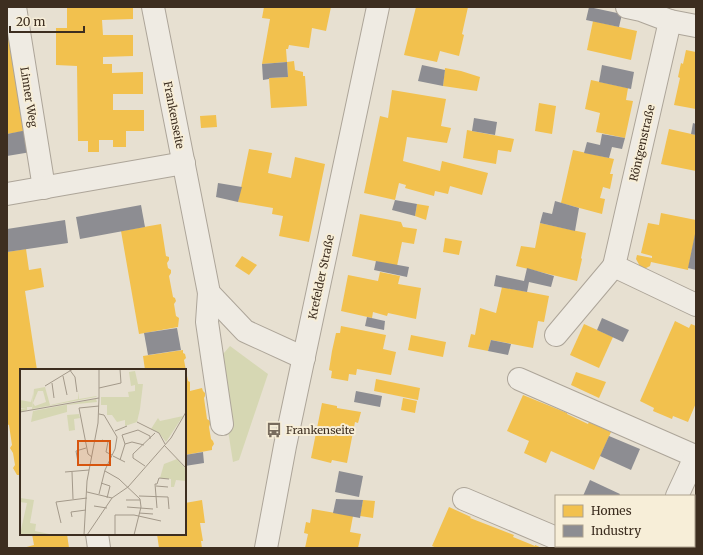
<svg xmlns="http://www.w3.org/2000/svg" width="703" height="555" font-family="Merriweather,serif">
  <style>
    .green { fill: #d6d7b3 }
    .homes { fill: #f2c14e }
    .industry { fill: #8d8d92 }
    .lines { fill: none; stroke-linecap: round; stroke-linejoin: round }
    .minor-casing { stroke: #ada599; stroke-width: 24 }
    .minor { stroke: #efebe3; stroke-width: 22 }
    .labels { text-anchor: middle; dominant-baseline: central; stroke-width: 4; stroke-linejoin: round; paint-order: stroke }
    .street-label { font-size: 11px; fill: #3d2e20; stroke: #f7eed8 }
    .poi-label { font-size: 11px; fill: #3d2e20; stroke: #f7eed8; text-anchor: start }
    .inset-road { fill: none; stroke: #a3998a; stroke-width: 1 }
    .view { fill: #d7550e; fill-opacity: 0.15; stroke: #d7550e; stroke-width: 2 }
    .inset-edge { fill: none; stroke: #3d2e20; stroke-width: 2 }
  </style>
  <rect width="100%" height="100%" fill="#e7e0d1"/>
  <polygon class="green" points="230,346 268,374 239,460 233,462 217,361"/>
  <g class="homes">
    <polygon points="67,7 133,7 133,19 102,20 103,35 133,35 133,56 103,57 103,64 112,64 112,73 143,72 143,94 113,94 113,110 144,110 144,131 126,131 126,147 113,147 113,140 99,140 99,152 88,152 88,141 78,141 77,66 56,65 56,28 67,28"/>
    <polygon points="264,7 331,7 326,31 312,28 309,48 289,45 288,49 286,49 287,62 262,64 270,19 262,18"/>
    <polygon points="416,7 468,7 462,34 464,35 459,56 440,51 437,62 404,55"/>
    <polygon points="593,21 637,31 631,60 587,50"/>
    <polygon points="7,33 9,38 12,41 25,131 7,134"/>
    <polygon points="686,50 696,52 696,109 674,105 680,78 678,77 681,63 683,64"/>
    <polygon points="294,61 295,70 303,72 303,76 305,76 307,106 271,108 269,78 288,77 287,62"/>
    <polygon points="445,68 461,71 480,77 477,91 443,86"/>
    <polygon points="591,80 628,88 626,100 633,101 625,138 596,132 600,113 585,109"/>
    <polygon points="392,90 446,99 441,126 451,128 447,143 407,137 403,161 440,171 442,161 488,173 482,195 450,186 448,194 435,191 434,196 405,188 406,185 399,183 395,200 364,193 380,116 388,118"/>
    <polygon points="539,103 556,106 552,134 535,131"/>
    <polygon points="216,115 217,127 201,128 200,116"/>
    <polygon points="669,129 696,135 696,171 661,164"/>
    <polygon points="467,130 514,139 511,152 498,150 496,164 463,158"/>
    <polygon points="249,149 272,153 268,173 291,178 295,157 325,164 309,242 279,236 283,216 272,214 273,208 238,202"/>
    <polygon points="573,150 614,159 610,174 613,174 610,189 603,187 600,198 605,199 602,214 561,203"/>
    <polygon points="417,204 429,206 426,220 415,216"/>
    <polygon points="661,213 696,220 696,236 695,236 688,270 651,262 650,266 642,270 636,259 637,255 652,258 652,256 641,253 648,223 659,225"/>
    <polygon points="360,214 401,222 403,227 417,229 414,244 402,242 397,266 352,256"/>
    <polygon points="540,223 586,233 581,258 582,259 577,281 516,266 521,246 535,248"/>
    <polygon points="161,224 166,256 169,257 169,260 167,263 168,268 171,270 171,273 169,276 173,297 175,298 176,301 174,304 176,316 179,318 178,327 139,334 121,231"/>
    <polygon points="445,238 462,241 459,255 443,252"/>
    <polygon points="26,249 29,270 41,268 44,287 25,291 37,370 21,370 21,475 17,475 13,468 15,465 13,453 10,448 12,445 9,425 7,424 7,252"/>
    <polygon points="242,256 257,265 249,275 235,266"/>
    <polygon points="380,272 400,276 398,284 421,288 416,319 388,313 387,316 373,312 372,318 341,311 348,275 378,281"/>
    <polygon points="502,287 549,296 544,322 538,321 533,348 491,340 488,351 468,347 471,334 475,335 480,308 496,313"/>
    <polygon points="675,321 689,328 691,324 696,326 696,403 688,422 673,416 672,419 653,411 654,408 640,401"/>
    <polygon points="584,324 613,337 599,368 570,355"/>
    <polygon points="341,326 386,335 383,349 396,352 391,375 357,369 356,375 349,374 348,381 331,378 332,371 329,370 332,351 336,333 340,333"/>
    <polygon points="411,335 446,342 443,357 408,350"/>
    <polygon points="183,350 183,353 185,354 186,358 184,360 188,381 190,382 190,391 202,388 203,391 205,393 205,396 204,398 207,419 210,421 210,424 209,427 211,439 213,441 214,444 212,447 212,450 185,455 185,370 145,370 143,356"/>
    <polygon points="576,372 606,382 599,398 571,385"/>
    <polygon points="376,379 420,388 418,400 374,391"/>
    <polygon points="523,395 567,413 567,414 588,424 589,422 611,432 594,470 551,451 546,463 524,453 529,441 507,431"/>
    <polygon points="403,398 417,401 415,413 401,410"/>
    <polygon points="322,403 337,406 337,408 361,412 358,423 355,422 347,463 332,460 331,463 311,458"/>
    <polygon points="202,500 205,523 200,523 203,541 201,541 202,548 159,548 157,534 185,534 185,503"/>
    <polygon points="363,500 375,501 373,518 360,516"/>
    <polygon points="449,507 471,517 470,518 514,535 513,537 535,546 535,545 542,548 437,548 432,546"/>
    <polygon points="312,509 353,516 350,532 361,534 358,548 305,548 308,534 304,533 306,522 310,523"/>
    <polygon points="32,534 67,534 69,548 23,548 34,545"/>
  </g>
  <g class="industry">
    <polygon points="589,7 622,14 619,27 586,20"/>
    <polygon points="287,62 288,77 269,78 269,79 263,80 262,64"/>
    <polygon points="422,65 445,70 443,86 418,81"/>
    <polygon points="602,65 634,72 631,89 599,82"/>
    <polygon points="474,118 497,122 495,135 472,131"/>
    <polygon points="693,123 696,124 696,135 691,134"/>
    <polygon points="27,130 31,152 7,156 7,134"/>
    <polygon points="602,134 625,138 622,149 612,147 609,158 584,153 587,142 600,145"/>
    <polygon points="218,183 242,187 238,202 216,197"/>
    <polygon points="395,200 417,204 415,216 392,210"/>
    <polygon points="555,201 579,208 575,231 540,223 543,212 552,214"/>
    <polygon points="141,205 145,227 80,239 76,217"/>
    <polygon points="65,220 68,243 7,252 7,229"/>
    <polygon points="695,234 696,234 696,270 688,268"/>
    <polygon points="376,261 409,267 407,277 374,270"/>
    <polygon points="527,268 554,276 551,287 529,282 527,292 494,286 496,275 524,281"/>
    <polygon points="367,317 385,321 384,330 365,326"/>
    <polygon points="602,318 629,330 623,342 597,330"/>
    <polygon points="177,328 181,350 148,355 144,333"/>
    <polygon points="491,340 511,344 508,355 488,351"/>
    <polygon points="356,391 382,396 380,407 354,402"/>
    <polygon points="609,436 640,449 631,470 600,456"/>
    <polygon points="203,452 204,463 185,466 185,455"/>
    <polygon points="339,471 363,476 359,497 335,492"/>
    <polygon points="590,480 620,494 619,496 583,496"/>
    <polygon points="336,499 363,500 360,518 333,513"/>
  </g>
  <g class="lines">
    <defs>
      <g id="minor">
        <polyline points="15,7 44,188"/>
        <polyline points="153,7 209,293 245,331 304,358"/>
        <polyline points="627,7 641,10 670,21 614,266 696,305"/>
        <polyline points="670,21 696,26"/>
        <polyline points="7,194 184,163"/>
        <polyline points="209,293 207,322 222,424"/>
        <polyline points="556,335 614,266"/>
        <polyline points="519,379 695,456"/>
        <polyline points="677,496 696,455"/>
        <polyline points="464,499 556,538"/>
        <polyline points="97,534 99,548"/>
        <polyline points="575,546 580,548"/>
        <polyline points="266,548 285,446 378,7"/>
        <polyline points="653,548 654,546"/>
      </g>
    </defs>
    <use href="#minor" class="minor-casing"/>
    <use href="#minor" class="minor"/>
  </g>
  <defs>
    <symbol id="bus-bare" viewBox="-9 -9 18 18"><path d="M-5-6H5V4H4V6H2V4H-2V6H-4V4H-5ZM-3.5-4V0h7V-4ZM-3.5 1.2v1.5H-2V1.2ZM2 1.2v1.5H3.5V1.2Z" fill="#786c5e" stroke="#f7eed8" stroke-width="2.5" paint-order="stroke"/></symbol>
  </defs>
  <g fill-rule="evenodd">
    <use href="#bus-bare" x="263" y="419" width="22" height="22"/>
  </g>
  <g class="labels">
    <g class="street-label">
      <text transform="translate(29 97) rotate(81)">Linner Weg</text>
      <text transform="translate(174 115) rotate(79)">Frankenseite</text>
      <text transform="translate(642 143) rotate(-77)">Röntgenstraße</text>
      <text transform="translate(321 277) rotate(-78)">Krefelder Straße</text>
    </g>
    <g class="poi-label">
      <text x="286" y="430">Frankenseite</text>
    </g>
  </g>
  <g transform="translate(20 369)">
    <rect width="166" height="166" fill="#e7e0d1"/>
    <path d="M115,2L118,15H123L120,40L117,53L105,57V51L97,53L92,46H87V36H81V28H109L108,23L115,22V16L111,17L109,3ZM25,18L30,36L58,30V23L59,30L77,27L76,28L12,40L14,20ZM18,22H23L26,33L15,37L13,34ZM13,25L12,38H7V41L0,43V40L6,39H0V31L11,33ZM76,30L77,33L47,36V43L11,53L13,42ZM59,45L60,49L54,50L55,61L49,62L47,46ZM163,47L146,73L139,64L131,60L138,49L140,52ZM157,90L166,100V112L156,111L154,118H151V110L140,109L144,95ZM0,129L14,131L10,154L16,155L15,162L34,166L0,165L7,134L0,133Z" fill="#d6d7b3" fill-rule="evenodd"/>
    <path class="inset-road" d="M49,0L55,8L57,23M43,7L47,26M32,14L34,29M25,17L53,0M79,19L101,14L100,0M0,43L79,29V0M117,53L139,64L145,75M95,62L107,57M82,71L88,73L86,83L92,86M105,75L112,73L124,76M144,76L166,99M93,87L105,93M72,88L68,85L59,39L79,37M100,91L105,75L102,66L118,61L130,67V70M58,93L56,82L66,79M125,97L113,89V85L135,64M85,102L99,110L120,130L121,138L114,166M45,103L69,101M52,103L53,130M81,114L90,117L87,129M136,117L148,118M67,123L92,129M79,125L85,101L95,80L97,68L84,46L79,45M119,127L148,128L149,140M92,129L108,118L151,69L166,43M106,131H120M74,137L87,139M107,138L133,140M137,139L135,115H137L139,109L149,110M119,144L133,145M52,148L51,143L66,141M41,154L36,133L67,129M64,166L67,112L78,54L79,29M67,166L92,129M95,166V146H114L141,152M150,166H166"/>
    <path class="view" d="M58,72H90V96H58Z"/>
    <rect width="166" height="166" class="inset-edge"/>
  </g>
  <rect width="703" height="555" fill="none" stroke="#3d2e20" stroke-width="16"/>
  <rect x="555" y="495" width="140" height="52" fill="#f7eed8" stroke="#ada18e"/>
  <rect x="563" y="505" width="20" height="12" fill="#f2c14e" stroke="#ada18e"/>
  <text x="591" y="515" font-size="12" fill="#3d2e20">Homes</text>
  <rect x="563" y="525" width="20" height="12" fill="#8d8d92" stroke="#ada18e"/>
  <text x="591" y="535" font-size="12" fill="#3d2e20">Industry</text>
  <path d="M10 26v6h74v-6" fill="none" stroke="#3d2e20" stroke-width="2"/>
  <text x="16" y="26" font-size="12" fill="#3d2e20" stroke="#f7eed8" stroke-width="3" paint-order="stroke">20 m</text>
</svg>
